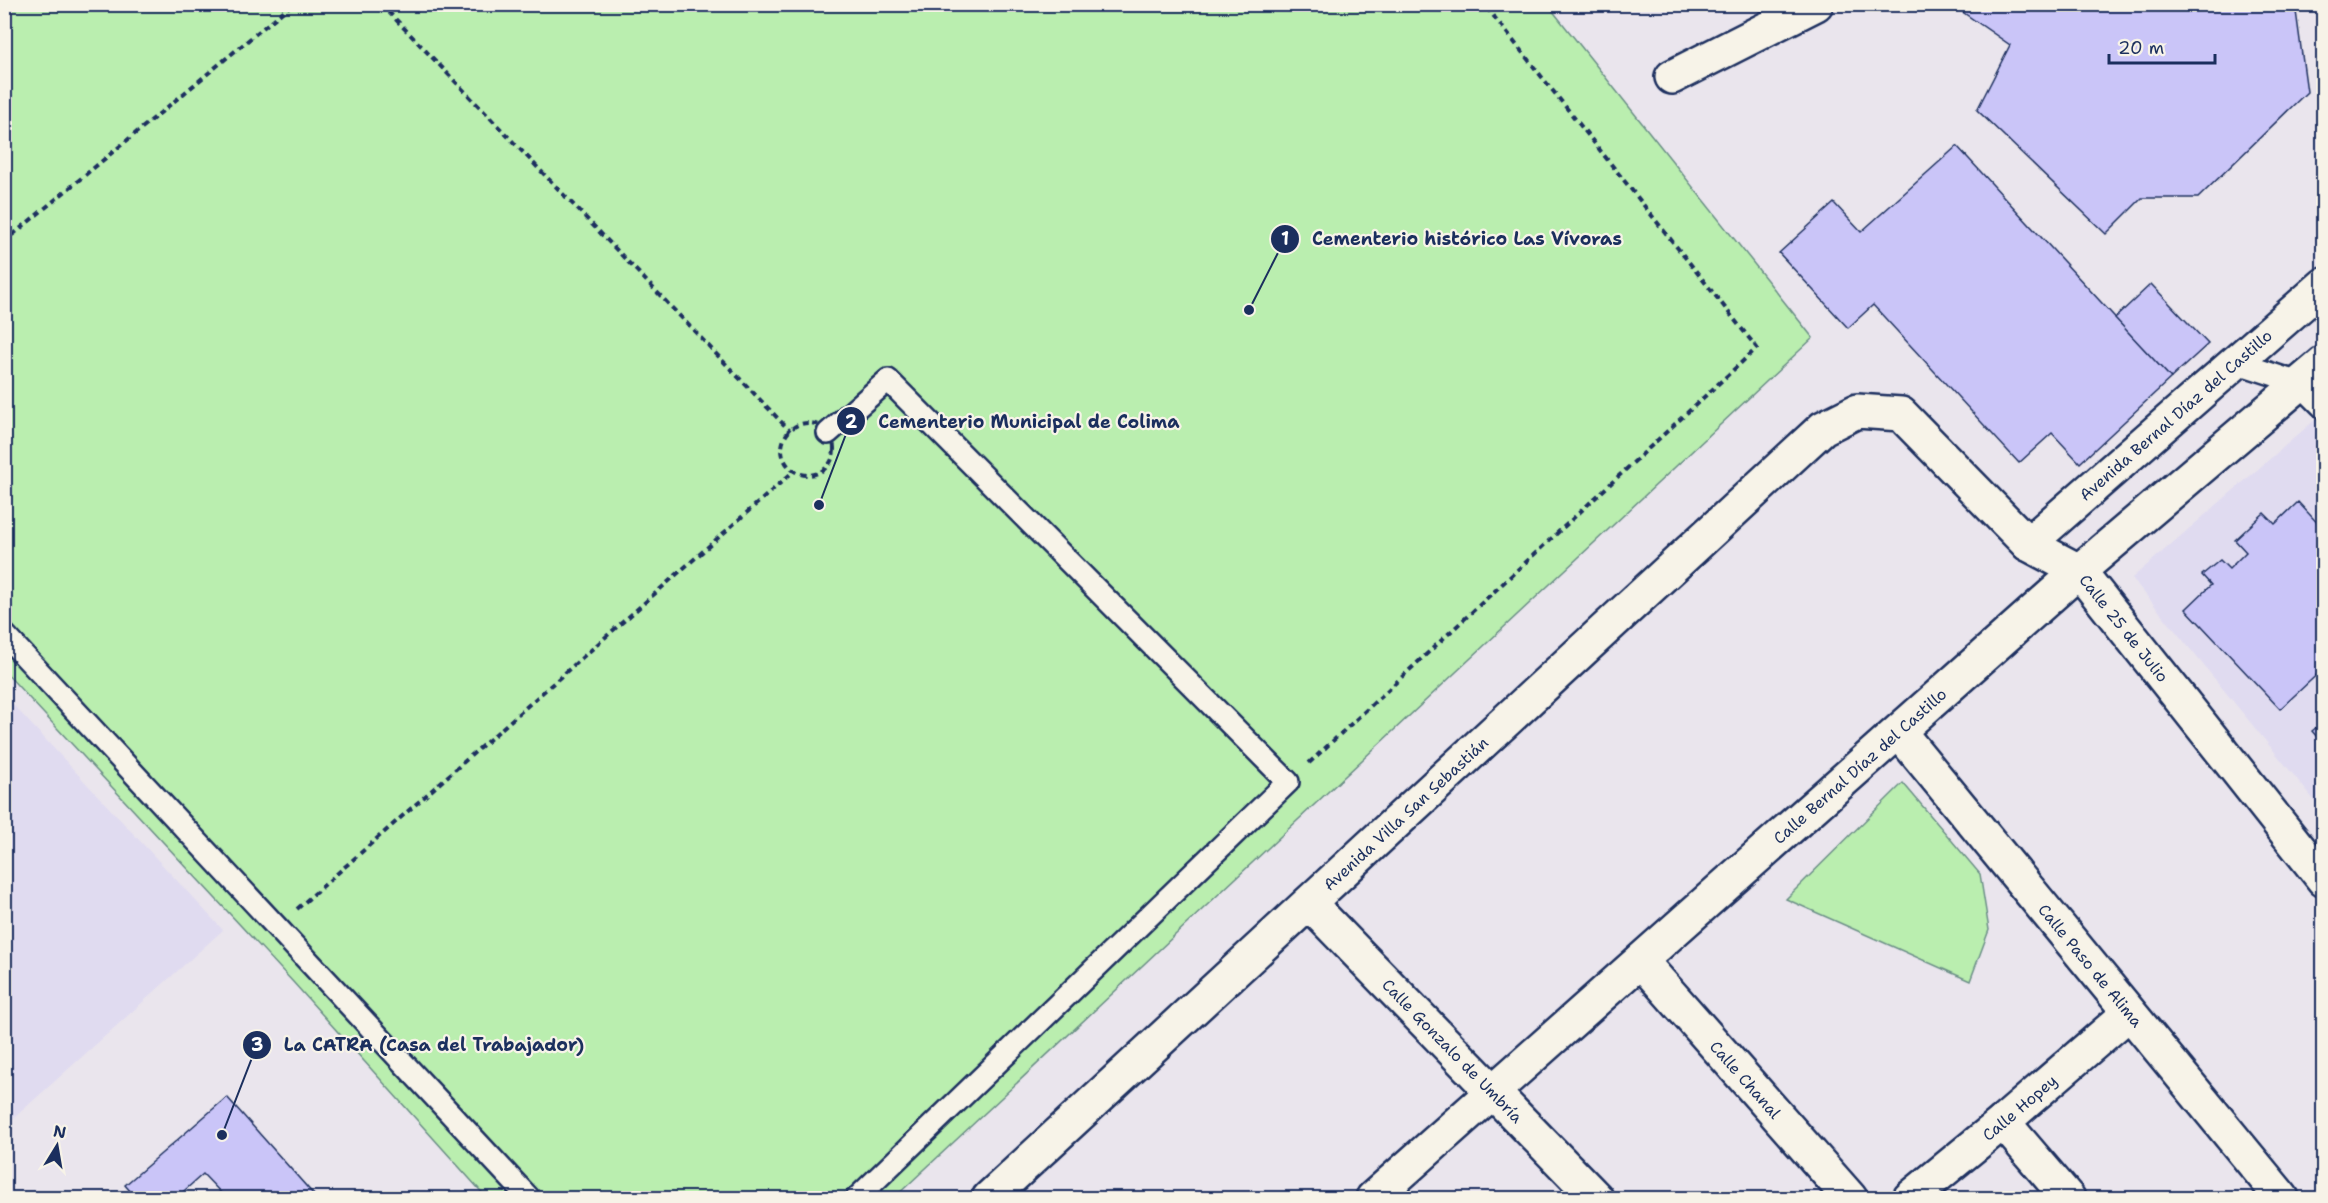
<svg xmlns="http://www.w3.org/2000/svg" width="2328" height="1203" font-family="'Shantell Sans',sans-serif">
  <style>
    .built { fill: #e0dbf0 }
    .green { fill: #baeeaf; stroke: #6a8e86; stroke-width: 1.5 }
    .building { fill: #cac5f8; stroke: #1b2f5e; stroke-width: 1.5 }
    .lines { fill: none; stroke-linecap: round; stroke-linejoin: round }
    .lane-casing { stroke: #1b2f5e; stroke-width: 26 }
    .street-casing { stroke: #1b2f5e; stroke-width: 38 }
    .secondary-casing { stroke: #1b2f5e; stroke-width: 38 }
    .path { stroke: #1b2f5e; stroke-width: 4; stroke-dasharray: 6 4.5; stroke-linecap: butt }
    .lane { stroke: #f7f3e8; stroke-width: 21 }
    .street { stroke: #f7f3e8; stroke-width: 33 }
    .secondary { stroke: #f7f3e8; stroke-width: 33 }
    .labels { text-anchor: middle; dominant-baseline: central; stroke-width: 4.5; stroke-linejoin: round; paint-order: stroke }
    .street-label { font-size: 16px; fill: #1b2f5e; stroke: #f7f3e8 }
    .leader { fill: none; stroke: #1b2f5e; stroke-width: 2 }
    .callout-dot { fill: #1b2f5e; stroke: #f7f3e8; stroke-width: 2 }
    .mark-label { font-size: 18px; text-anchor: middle; font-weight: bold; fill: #fff }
    .callout-label { font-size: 18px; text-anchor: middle; font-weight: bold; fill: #1b2f5e; stroke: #f7f3e8; stroke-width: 4.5; stroke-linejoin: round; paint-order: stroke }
  </style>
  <rect width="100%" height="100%" fill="#eae5ed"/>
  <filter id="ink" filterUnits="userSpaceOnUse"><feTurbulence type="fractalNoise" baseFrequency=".0167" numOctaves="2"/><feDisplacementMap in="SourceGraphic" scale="12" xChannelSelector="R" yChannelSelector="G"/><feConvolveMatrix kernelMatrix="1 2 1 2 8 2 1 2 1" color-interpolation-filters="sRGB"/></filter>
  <g filter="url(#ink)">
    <g class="built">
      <polygon points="2323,413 2323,811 2132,578"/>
      <polygon points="4,695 223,930 5,1126 4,1126"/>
    </g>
    <g class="green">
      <polygon points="5,5 1548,5 1813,338 894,1198 487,1198 293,982 5,672"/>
      <polygon points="1903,783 1980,874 1989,930 1970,981 1786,899"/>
    </g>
    <g class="building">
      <polygon points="1951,4 2295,4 2307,92 2198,198 2142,198 2106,234 1977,110 2010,45"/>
      <polygon points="1957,146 2171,378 2080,463 2052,433 2019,463 1873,305 1848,328 1779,253 1834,203 1861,232"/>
      <polygon points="2151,284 2208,344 2171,378 2115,318"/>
      <polygon points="2298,502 2324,530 2324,668 2280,709 2186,609 2211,585 2202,575 2220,560 2229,569 2246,552 2235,540 2264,513 2275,524"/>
      <polygon points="2324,721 2324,745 2312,731"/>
      <polygon points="227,1097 314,1195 310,1198 226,1198 203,1174 176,1198 136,1198 125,1185"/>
    </g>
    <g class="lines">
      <defs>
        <g id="lane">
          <polyline points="2235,362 2299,383 2324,408"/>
          <polyline points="828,433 888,380 1288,782 857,1198"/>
          <polyline points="4,634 529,1198"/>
        </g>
        <g id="street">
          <polyline points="1672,77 1816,4"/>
          <path id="s1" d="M1899,732L2282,1198"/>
          <path id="s2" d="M1309,903L1596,1198"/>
          <path id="s3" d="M1641,961L1850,1198"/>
          <polyline points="2003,1122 2068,1198"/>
          <path id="s4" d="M1373,1198L2079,571L2324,880"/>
          <path id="s5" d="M1910,1198L2003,1122L2129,1013"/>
        </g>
        <g id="secondary">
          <path id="s6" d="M2028,544L2324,285"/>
          <path id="s7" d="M989,1198L1823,428L1857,411L1901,414L2028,544L2079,571L2324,363"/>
        </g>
      </defs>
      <use href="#lane" class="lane-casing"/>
      <use href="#street" class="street-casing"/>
      <use href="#secondary" class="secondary-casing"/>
      <g class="path">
        <polyline points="381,4 790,431"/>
        <polyline points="4,242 292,4"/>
        <circle cx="808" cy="449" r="26"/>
        <polyline points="1309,763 1757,348 1484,4"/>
        <polyline points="297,909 794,471"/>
      </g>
      <use href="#lane" class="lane"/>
      <use href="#street" class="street"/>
      <use href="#secondary" class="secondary"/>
    </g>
  </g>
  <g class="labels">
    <g class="street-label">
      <text stroke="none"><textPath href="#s6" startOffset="196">Avenida Bernal Díaz del Castillo</textPath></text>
      <text stroke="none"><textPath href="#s4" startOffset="1017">Calle 25 de Julio</textPath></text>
      <text stroke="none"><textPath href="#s4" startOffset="651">Calle Bernal Díaz del Castillo</textPath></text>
      <text stroke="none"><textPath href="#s7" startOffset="567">Avenida Villa San Sebastián</textPath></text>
      <text stroke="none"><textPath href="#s1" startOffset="302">Calle Paso de Alima</textPath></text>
      <text stroke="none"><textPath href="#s2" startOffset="206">Calle Gonzalo de Umbría</textPath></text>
      <text stroke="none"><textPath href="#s3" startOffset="158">Calle Chanal</textPath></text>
      <text stroke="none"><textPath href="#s5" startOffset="142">Calle Hopey</textPath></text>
    </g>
  </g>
  <path class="leader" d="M1249 310L1285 239M819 505L851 421M222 1135L257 1045"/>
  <g class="callout-dot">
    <circle cx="1249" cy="310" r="6"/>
    <circle cx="819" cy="505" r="6"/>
    <circle cx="222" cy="1135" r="6"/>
    <circle cx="1285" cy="239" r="15"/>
    <circle cx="851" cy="421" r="15"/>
    <circle cx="257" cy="1045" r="15"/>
  </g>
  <g class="mark-label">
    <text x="1285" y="245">1</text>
    <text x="851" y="428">2</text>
    <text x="257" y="1051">3</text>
  </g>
  <g class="callout-label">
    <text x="1467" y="245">Cementerio histórico Las Vívoras</text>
    <text x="1029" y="428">Cementerio Municipal de Colima</text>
    <text x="434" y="1051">La CATRA (Casa del Trabajador)</text>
  </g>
  <rect width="2328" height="1203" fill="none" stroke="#f7f3e8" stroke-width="24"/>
  <rect x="12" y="12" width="2304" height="1179" fill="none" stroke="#1b2f5e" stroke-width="2" filter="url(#ink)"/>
  <g transform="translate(57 1146) rotate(11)" stroke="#f7f3e8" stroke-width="4.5" paint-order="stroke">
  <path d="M0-4.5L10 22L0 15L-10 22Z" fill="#1b2f5e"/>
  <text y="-9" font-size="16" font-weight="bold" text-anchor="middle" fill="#1b2f5e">N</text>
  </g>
  <path d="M2109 54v9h106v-9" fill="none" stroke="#1b2f5e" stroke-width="3"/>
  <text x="2118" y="54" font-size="18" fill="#1b2f5e" stroke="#f7f3e8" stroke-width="4.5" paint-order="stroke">20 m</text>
</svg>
